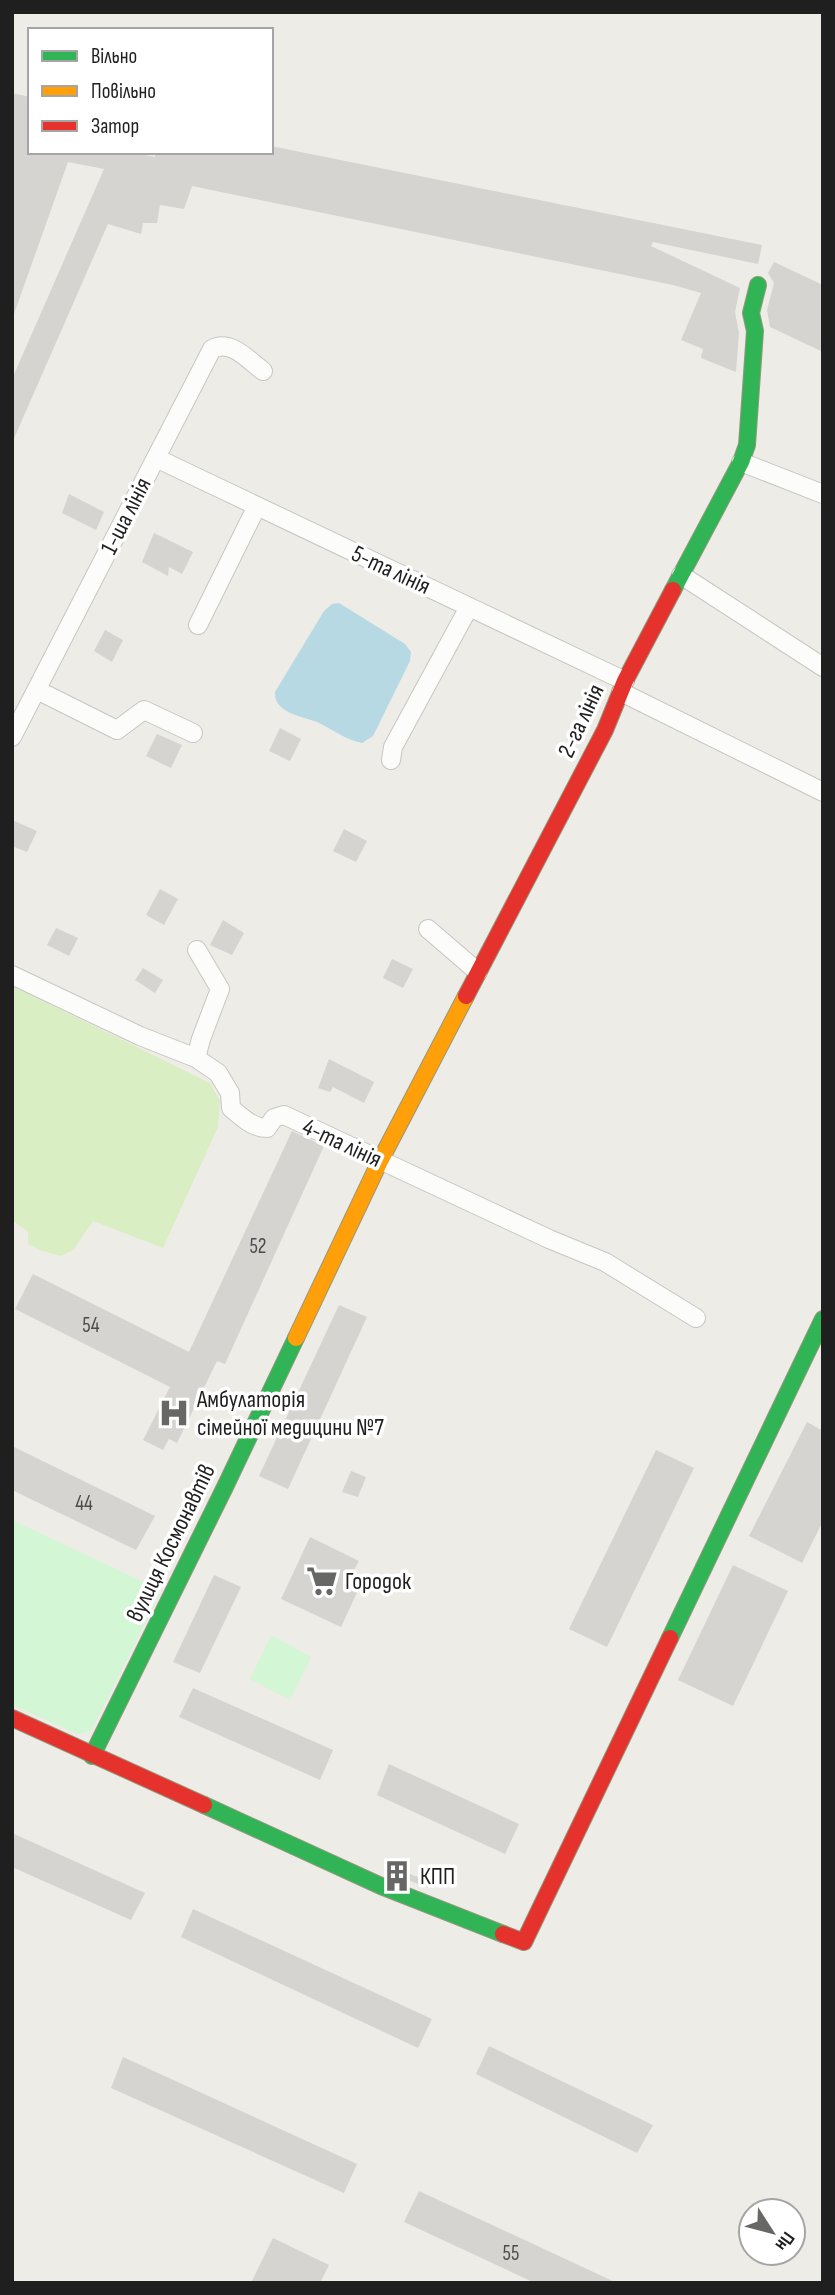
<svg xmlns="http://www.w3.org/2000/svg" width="835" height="2295" font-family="'Sofia Sans Condensed',sans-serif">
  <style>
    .grass { fill: #d9eec3 }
    .park { fill: #d3f6d4 }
    .water { fill: #b7d9e4 }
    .building { fill: #d6d4d0 }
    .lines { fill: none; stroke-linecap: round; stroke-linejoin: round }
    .street-casing { stroke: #c6c6c3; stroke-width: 20 }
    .fast-casing { stroke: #95987e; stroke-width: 18 }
    .slow-casing { stroke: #95987e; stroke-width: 18 }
    .jam-casing { stroke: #95987e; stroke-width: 18 }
    .street { stroke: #fcfcfb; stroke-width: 18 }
    .fast { stroke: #30b455; stroke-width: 16 }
    .slow { stroke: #ff9f0a; stroke-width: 16 }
    .jam { stroke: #e5322d; stroke-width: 16 }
    .labels { text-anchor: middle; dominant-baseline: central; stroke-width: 7; stroke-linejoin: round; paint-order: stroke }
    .number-label { font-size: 21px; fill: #4d4c4b }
    .street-label { font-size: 24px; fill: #1f1f1f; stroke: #fff }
    .poi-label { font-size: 24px; fill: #1f1f1f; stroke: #fff; text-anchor: start }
  </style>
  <rect width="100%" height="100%" fill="#eeece7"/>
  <polygon class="grass" points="12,986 210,1083 220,1101 218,1127 163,1248 93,1221 73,1250 61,1256 42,1251 28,1244 28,1232 12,1220"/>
  <g class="park">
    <polygon points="12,1520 154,1587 160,1594 91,1731 78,1734 12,1705"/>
    <polygon points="271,1635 311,1657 290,1700 250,1679"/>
  </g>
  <path class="water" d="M339,603L405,644L411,652L410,661L373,736L362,743C346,740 332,729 317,722C305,718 290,715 281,707C276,702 275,698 275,692L324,611L332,604Z"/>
  <g class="building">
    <polygon points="12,93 30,97 30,152 130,152 155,157 155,152 271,152 271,146 762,245 758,264 653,242 651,246 740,288 735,312 739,333 736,372 701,358 703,349 681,340 701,293 673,285 192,186 184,209 160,205 157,223 143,223 141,234 108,224 12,443 12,379 104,169 68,162 14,314 12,314"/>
    <polygon points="774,262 823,285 823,352 770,327 767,310 774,283 768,273"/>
    <polygon points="69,494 104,512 96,530 62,513"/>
    <polygon points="154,533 193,552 182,574 169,567 168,576 142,562"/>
    <polygon points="105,630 123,640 112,662 94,651"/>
    <polygon points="280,728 301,739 290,761 269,751"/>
    <polygon points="157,734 182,745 171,768 146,756"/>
    <polygon points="12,820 37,831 27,852 12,846"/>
    <polygon points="344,829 367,841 356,862 333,851"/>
    <polygon points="160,889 178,899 164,925 146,915"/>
    <polygon points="223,920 244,933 232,955 210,945"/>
    <polygon points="56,928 78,938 69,956 47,945"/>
    <polygon points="392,959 413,969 403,988 383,978"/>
    <polygon points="143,968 163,980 155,993 135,980"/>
    <polygon points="329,1059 374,1082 364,1103 333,1087 330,1092 318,1088"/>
    <polygon points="292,1131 324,1146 225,1364 217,1361 177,1443 169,1439 163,1450 143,1440 170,1387 15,1309 33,1274 189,1352"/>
    <polygon points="339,1305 367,1317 288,1489 259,1476"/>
    <polygon points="807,1422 823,1431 823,1521 802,1563 749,1536"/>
    <polygon points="12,1446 155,1516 136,1550 12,1490"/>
    <polygon points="656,1450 694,1468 607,1647 569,1629"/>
    <polygon points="351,1471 366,1477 358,1497 342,1492"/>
    <polygon points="310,1537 359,1561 350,1578 361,1584 341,1627 281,1599"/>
    <polygon points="733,1565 788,1591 733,1706 678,1680"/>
    <polygon points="214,1575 241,1587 200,1673 173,1662"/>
    <polygon points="193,1688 333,1750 320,1780 179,1717"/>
    <polygon points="389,1764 519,1824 505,1854 377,1795"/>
    <polygon points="12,1833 145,1893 131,1920 12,1867"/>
    <polygon points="393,1867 430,1882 428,1888 390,1873"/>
    <polygon points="193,1909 432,2019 418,2048 181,1937"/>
    <polygon points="489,2046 653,2125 637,2153 476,2074"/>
    <polygon points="123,2057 357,2164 344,2193 111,2088"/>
    <polygon points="419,2191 617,2283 535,2283 404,2222"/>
    <polygon points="273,2238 329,2265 320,2283 251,2283"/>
  </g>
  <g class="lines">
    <defs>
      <g id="street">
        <polyline points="156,458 625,681"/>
        <polyline points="741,462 823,494"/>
        <polyline points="681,575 823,667"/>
        <polyline points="198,625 257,506"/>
        <polyline points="37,690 117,730 144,710 193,733"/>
        <polyline points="621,692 823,792"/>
        <path d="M12,737L212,349C231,339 248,360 263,371"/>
        <polyline points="391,760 393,747 469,607"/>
        <polyline points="428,929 478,972"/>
        <path d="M12,975L140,1036L196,1058L218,1073L230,1093L231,1108C241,1117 253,1128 267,1128L274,1118L284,1115L549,1239L605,1262L696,1318"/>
        <polyline points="196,1058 201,1039 220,989 197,950"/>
      </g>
      <g id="fast">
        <polyline points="673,590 741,462 747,445 755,331 751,313 758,285"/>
        <polyline points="670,1638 823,1319"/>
        <polyline points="92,1756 225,1487 296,1338"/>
        <polyline points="204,1805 381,1886 503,1934"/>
      </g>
      <polyline id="slow" points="296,1338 380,1161 466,996"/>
      <g id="jam">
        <polyline points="466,996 605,730 625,681 673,590"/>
        <polyline points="12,1718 204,1805"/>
        <polyline points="503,1934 524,1942 670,1638"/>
      </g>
    </defs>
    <use href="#street" class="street-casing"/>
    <use href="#fast" class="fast-casing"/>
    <use href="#slow" class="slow-casing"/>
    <use href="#jam" class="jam-casing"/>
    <use href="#street" class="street"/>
    <use href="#fast" class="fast"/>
    <use href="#slow" class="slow"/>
    <use href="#jam" class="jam"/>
  </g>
  <defs>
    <symbol id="hospital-bare" viewBox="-9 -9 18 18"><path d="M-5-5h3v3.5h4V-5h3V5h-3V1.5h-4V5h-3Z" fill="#676765" stroke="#fff" stroke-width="2.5" paint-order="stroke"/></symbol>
    <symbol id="supermarket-bare" viewBox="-9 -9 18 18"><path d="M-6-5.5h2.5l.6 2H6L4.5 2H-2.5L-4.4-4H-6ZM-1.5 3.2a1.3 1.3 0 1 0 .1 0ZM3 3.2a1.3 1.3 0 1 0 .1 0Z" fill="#676765" stroke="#fff" stroke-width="2.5" paint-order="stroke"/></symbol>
    <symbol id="building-bare" viewBox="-9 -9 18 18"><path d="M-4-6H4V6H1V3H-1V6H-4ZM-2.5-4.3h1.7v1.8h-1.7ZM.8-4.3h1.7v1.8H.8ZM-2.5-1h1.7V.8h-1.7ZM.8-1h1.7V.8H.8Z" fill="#676765" stroke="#fff" stroke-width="2.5" paint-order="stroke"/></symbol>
  </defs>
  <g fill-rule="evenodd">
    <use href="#hospital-bare" x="152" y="1391" width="44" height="44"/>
    <use href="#supermarket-bare" x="300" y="1559" width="44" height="44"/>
    <use href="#building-bare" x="375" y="1854" width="44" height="44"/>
  </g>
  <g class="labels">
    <g class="number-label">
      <text x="258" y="1246">52</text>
      <text x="91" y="1325">54</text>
      <text x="84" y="1503">44</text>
      <text x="511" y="2253">55</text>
    </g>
    <g class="street-label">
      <text transform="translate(126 516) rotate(-63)">1-ша лінія</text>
      <text transform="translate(391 570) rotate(25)">5-та лінія</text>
      <text transform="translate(581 721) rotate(-65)">2-га лінія</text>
      <text transform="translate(342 1143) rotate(25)">4-та лінія</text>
      <text transform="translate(171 1543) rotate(-64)">вулиця Космонавтів</text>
    </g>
    <g class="poi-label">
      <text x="197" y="1399">Амбулаторія<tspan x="197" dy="28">сімейної медицини №7</tspan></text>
      <text x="345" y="1581">Городок</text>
      <text x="420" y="1876">КПП</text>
    </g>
  </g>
  <rect width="835" height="2295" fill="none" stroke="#1f1f1f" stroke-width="28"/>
  <rect x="28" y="28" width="245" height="126" fill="#ffffff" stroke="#a5a5a5" stroke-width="2"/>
  <rect x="42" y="51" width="35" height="10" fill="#30b455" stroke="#a5a5a5" stroke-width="2"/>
  <text x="91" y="63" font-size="21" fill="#1f1f1f">Вільно</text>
  <rect x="42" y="86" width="35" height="10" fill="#ff9f0a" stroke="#a5a5a5" stroke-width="2"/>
  <text x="91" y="98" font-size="21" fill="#1f1f1f">Повільно</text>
  <rect x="42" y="121" width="35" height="10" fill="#e5322d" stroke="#a5a5a5" stroke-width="2"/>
  <text x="91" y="133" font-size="21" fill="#1f1f1f">Затор</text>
  <g transform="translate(772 2232) rotate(126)"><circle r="33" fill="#ffffff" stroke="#a5a5a5" stroke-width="2"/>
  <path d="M0-5L12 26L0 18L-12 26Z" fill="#676765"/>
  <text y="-10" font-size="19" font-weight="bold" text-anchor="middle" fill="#1f1f1f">Пн</text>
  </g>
</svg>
